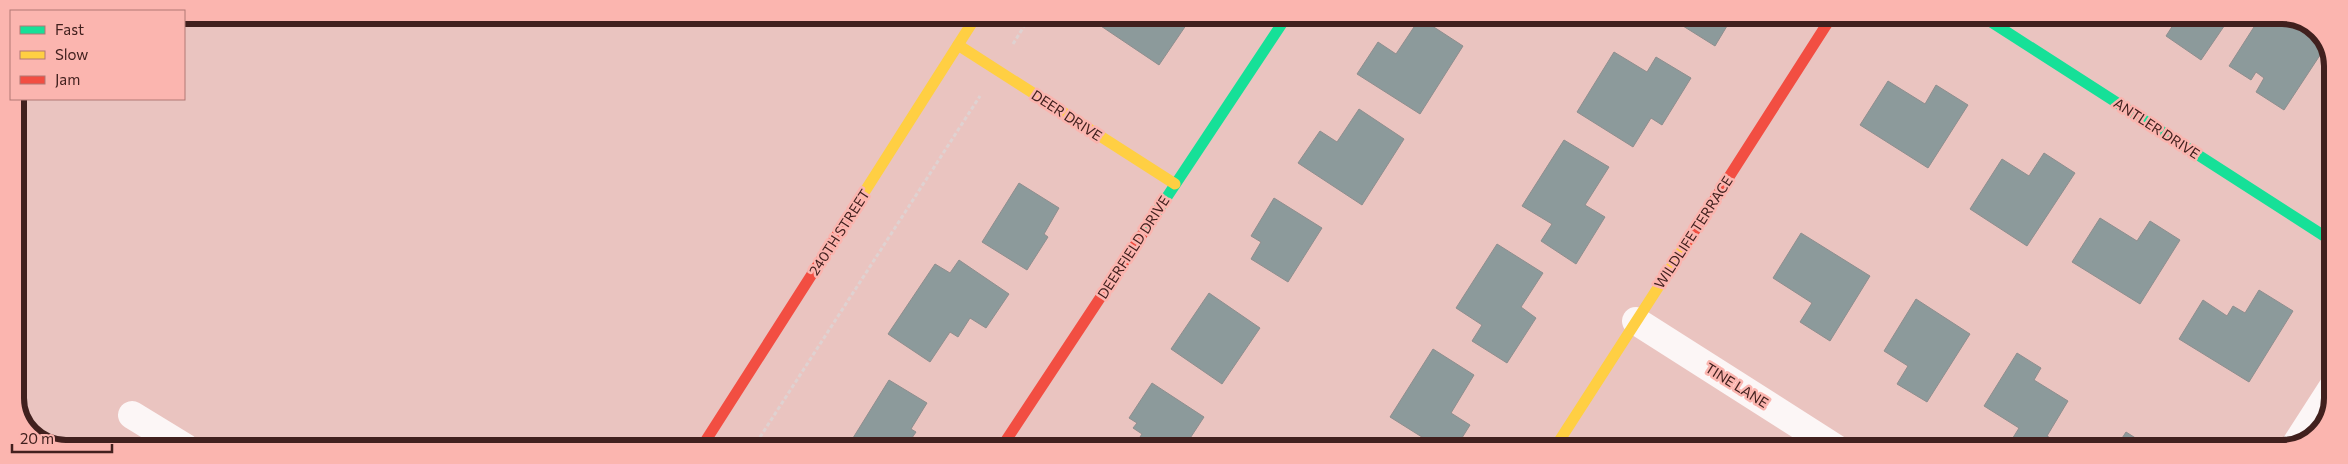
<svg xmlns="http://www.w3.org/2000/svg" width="2348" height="464" font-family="Commissioner,sans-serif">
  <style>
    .building { fill: #8c9a9b; stroke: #8e8e8e }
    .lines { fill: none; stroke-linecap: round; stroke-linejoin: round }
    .path { stroke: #dfd2d1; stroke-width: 3; stroke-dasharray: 4 2.5; stroke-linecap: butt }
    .street { stroke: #fcf6f6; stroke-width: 28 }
    .fast { stroke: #16e098; stroke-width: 11 }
    .slow { stroke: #ffcf43; stroke-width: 11 }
    .jam { stroke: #f24e42; stroke-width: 11 }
    .labels { text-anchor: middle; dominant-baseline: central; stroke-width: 5; stroke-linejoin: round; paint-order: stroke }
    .street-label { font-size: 14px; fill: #41201e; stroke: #fbb5af }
    .rim { fill: none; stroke: #41201e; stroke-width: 6 }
  </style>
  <rect width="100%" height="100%" fill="#eac4c0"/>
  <g class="building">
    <polygon points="1091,15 1193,15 1159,65 1089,18"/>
    <polygon points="1667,16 1733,16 1715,46"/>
    <polygon points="2179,16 2231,16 2201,60 2166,36"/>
    <polygon points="2261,16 2283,16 2306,31 2310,25 2318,30 2326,46 2284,110 2256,92 2264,78 2256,72 2251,80 2229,66"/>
    <polygon points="1420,18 1463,46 1420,114 1357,74 1378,42 1396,54"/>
    <polygon points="1614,52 1647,72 1656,57 1691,78 1662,125 1651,118 1633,147 1577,112"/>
    <polygon points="1888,81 1925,104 1936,85 1968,105 1928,168 1860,125"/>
    <polygon points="1359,109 1404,139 1362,205 1298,163 1320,131 1337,142"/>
    <polygon points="1564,140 1609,167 1585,205 1605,217 1576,264 1541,241 1552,224 1522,206"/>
    <polygon points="2044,153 2075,173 2027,246 1970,209 2002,159 2029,176"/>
    <polygon points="1019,183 1059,208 1044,234 1048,237 1027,270 982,242"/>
    <polygon points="1274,198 1322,228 1288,282 1251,259 1261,242 1251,236"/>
    <polygon points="2100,218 2137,241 2150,221 2180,240 2140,304 2072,262"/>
    <polygon points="1801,233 1870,276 1830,341 1800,322 1812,303 1773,278"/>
    <polygon points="1497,244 1543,273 1521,307 1536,318 1507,363 1472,341 1482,325 1456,308"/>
    <polygon points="959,260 1009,294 986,328 970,318 958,337 950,332 930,362 888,334 935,264 950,273"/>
    <polygon points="2259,290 2293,311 2249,382 2179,339 2203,300 2227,316 2233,306 2245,313"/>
    <polygon points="1209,293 1260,328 1222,384 1171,349"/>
    <polygon points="1916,299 1970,334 1927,402 1897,384 1908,366 1884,351"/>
    <polygon points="1433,349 1474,375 1451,413 1470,425 1455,449 1441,449 1390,417"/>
    <polygon points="2017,353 2041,368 2034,380 2068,401 2047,436 2055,441 2050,449 2006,449 2019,428 1984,406"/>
    <polygon points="889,380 927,403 911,429 916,432 905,448 869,448 853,438"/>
    <polygon points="1152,383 1204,417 1183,449 1132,449 1142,434 1133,428 1137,423 1129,418"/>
    <polygon points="2126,432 2153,449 2115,449"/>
  </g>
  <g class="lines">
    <g class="path">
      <polyline points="1013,44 1031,15"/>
      <polyline points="753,448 980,96"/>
    </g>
    <g class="street">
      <polyline points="1636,321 1837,449"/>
      <polyline points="132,415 186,448"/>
      <polyline points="2296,444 2332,388"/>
    </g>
    <g class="fast">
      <polyline points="1982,16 2332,241"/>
      <polyline points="1143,233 1287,16"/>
    </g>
    <g class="slow">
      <polyline points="958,45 1175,184"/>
      <polyline points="853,210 977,15"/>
      <polyline points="1554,449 1688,241"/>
    </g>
    <g class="jam">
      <polyline points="1688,241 1832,16"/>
      <polyline points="701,448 853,210"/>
      <polyline points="1001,448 1143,233"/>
    </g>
  </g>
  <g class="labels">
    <g class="street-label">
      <text transform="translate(1067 115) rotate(33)">DEER DRIVE</text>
      <text transform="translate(2157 128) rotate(33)">ANTLER DRIVE</text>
      <text transform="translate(839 232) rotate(-57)">240TH STREET</text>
      <text transform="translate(1693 232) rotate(-57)">WILDLIFE TERRACE</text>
      <text transform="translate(1133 247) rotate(-57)">DEERFIELD DRIVE</text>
      <text transform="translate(1737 385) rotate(32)">TINE LANE</text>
    </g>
  </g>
  <path d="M0 0H2348V464H0ZM66 24H2282A42 42 0 0 1 2324 66V398A42 42 0 0 1 2282 440H66A42 42 0 0 1 24 398V66A42 42 0 0 1 66 24Z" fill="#fbb5af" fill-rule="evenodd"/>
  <path class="rim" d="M66 24H2282A42 42 0 0 1 2324 66V398A42 42 0 0 1 2282 440H66A42 42 0 0 1 24 398V66A42 42 0 0 1 66 24Z"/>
  <rect x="10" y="10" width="175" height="90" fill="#fbb5af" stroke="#b17975"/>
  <rect x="20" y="26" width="25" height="8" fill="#16e098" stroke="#b17975"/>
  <text x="55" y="35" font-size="15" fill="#41201e">Fast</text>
  <rect x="20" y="51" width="25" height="8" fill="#ffcf43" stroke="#b17975"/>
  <text x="55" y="60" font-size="15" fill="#41201e">Slow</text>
  <rect x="20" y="76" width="25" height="8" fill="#f24e42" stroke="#b17975"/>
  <text x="55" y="85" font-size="15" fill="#41201e">Jam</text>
  <path d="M12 444v8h100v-8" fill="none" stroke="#41201e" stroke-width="2.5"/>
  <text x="20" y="444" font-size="15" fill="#41201e" stroke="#fbb5af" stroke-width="4" paint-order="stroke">20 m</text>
</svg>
